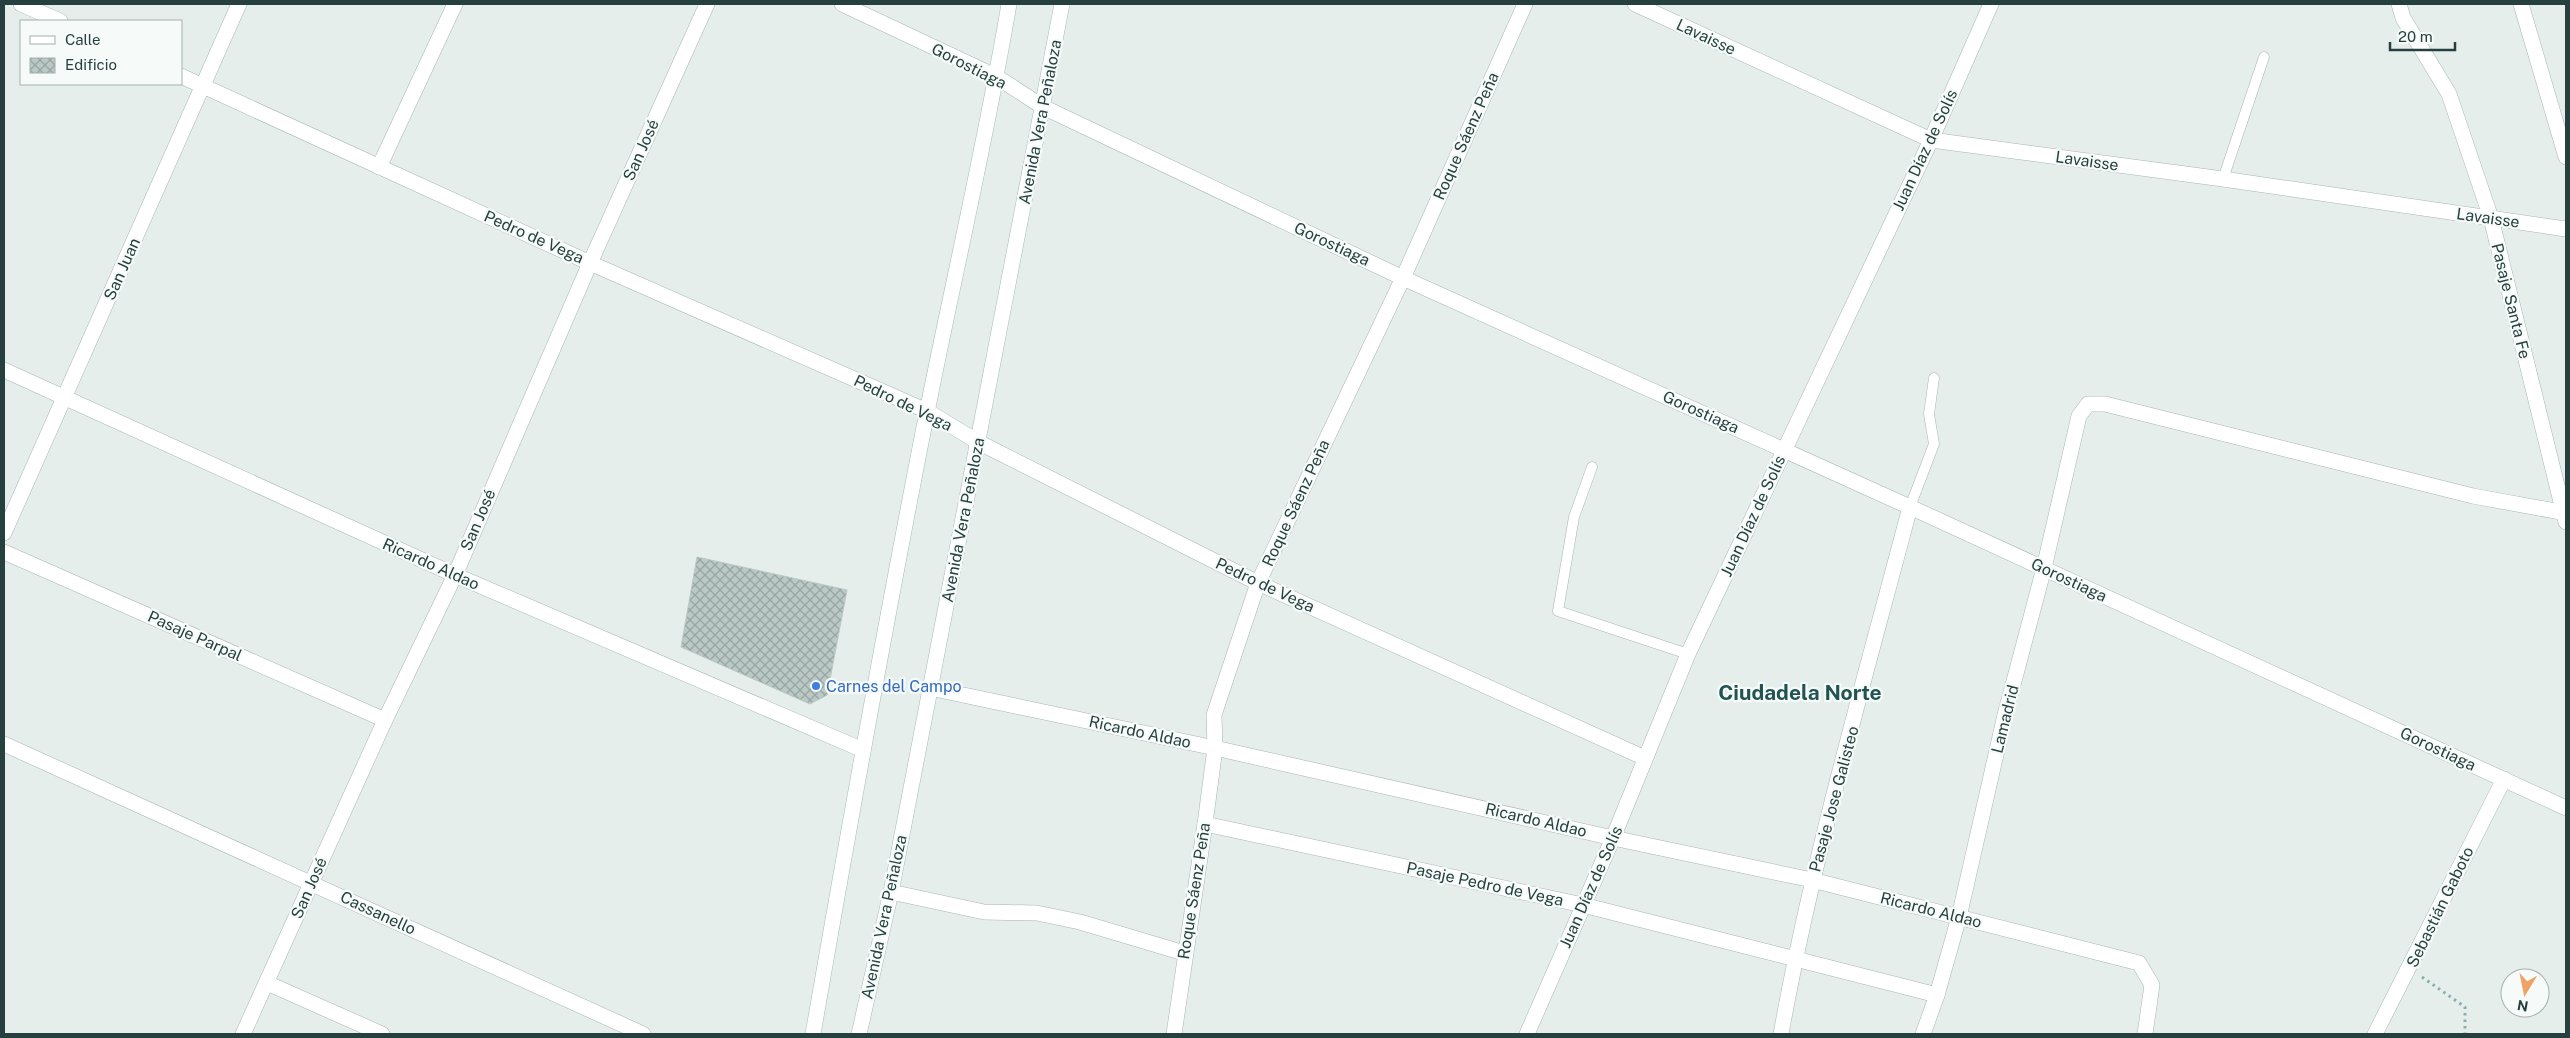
<svg xmlns="http://www.w3.org/2000/svg" width="2570" height="1038" font-family="'Public Sans',sans-serif">
  <style>
    .building { fill: url(#building-cross-hatch); stroke: #b8c8c5 }
    .lines { fill: none; stroke-linecap: round; stroke-linejoin: round }
    .service-casing { stroke: #a8b6b5; stroke-width: 11 }
    .minor-casing { stroke: #a8b6b5; stroke-width: 16 }
    .secondary-casing { stroke: #a4bab7; stroke-width: 16 }
    .path { stroke: #87b1ac; stroke-width: 3; stroke-dasharray: 2.5 4; stroke-linecap: butt }
    .service { stroke: #fff; stroke-width: 10 }
    .minor { stroke: #fff; stroke-width: 15 }
    .secondary { stroke: #fff; stroke-width: 15 }
    .shop-dot { fill: #3f7fe0; stroke: #f6fbf9; stroke-width: 2 }
    .labels { text-anchor: middle; dominant-baseline: central; stroke-width: 4.5; stroke-linejoin: round; paint-order: stroke }
    .street-label { font-size: 16px; fill: #25403f; stroke: #f6fbf9 }
    .shop-label { font-size: 16px; fill: #366cbe; stroke: #f6fbf9; text-anchor: start }
    .district-label { font-size: 21px; font-weight: bold; fill: #205351; stroke: #f6fbf9 }
  </style>
  <defs>
    <pattern id="building-cross-hatch" width="8" height="8" patternUnits="userSpaceOnUse" patternTransform="scale(1.25)"><rect width="8" height="8" fill="#bbc9c6"/><path d="M0 0l8 8M0 8l8-8" fill="none" stroke="#98a5a2"/></pattern>
  </defs>
  <rect width="100%" height="100%" fill="#e6eeec"/>
  <polygon class="building" points="697,557 847,590 827,695 810,704 681,647"/>
  <g class="lines">
    <defs>
      <g id="service">
        <polyline points="2223,179 2264,57"/>
        <polyline points="1592,467 1574,517 1558,611 1688,654"/>
        <polyline points="1910,507 1934,444 1929,414 1934,378"/>
      </g>
      <g id="minor">
        <polyline points="21,4 60,21"/>
        <polyline points="842,4 997,77 1043,107 1403,278 1910,507 2566,808"/>
        <polyline points="1635,4 1931,140 2223,179 2566,229"/>
        <polyline points="2399,4 2403,18 2449,94 2491,218 2566,522"/>
        <polyline points="2521,4 2566,157"/>
        <polyline points="181,76 590,263 927,411 978,442 1258,583 1645,758"/>
        <polyline points="379,167 455,4"/>
        <polyline points="4,370 455,575 863,750"/>
        <polyline points="4,533 239,4"/>
        <polyline points="4,552 385,720"/>
        <polyline points="930,688 1215,748 1613,838 1812,880 2139,963 2152,985 2145,1034"/>
        <polyline points="4,744 643,1034"/>
        <polyline points="1205,824 1583,905 1937,995"/>
        <polyline points="891,892 984,912 1037,913 1080,922 1184,953"/>
        <polyline points="267,983 382,1034"/>
        <polyline points="243,1034 385,720 455,575 590,263 707,4"/>
        <polyline points="1174,1034 1205,824 1215,748 1214,715 1258,583 1403,278 1525,4"/>
        <polyline points="1527,1034 1613,838 1688,654 1931,140 1991,4"/>
        <path d="M1781,1034C1813,856 1864,682 1910,507"/>
        <polyline points="1923,1034 1937,995 1959,917 2005,715 2044,568 2079,416 2088,404 2105,404 2473,496 2566,513"/>
        <polyline points="2375,1034 2504,779"/>
      </g>
      <g id="secondary">
        <path d="M813,1034C849,827 886,619 927,412C954,276 986,141 1009,4"/>
        <polyline points="859,1034 891,892 1062,4"/>
      </g>
    </defs>
    <use href="#service" class="service-casing"/>
    <use href="#minor" class="minor-casing"/>
    <use href="#secondary" class="secondary-casing"/>
    <polyline class="path" points="2422,977 2465,1007 2465,1034"/>
    <use href="#service" class="service"/>
    <use href="#minor" class="minor"/>
    <use href="#secondary" class="secondary"/>
  </g>
  <circle class="shop-dot" cx="816" cy="686" r="5"/>
  <g class="labels">
    <g class="street-label">
      <text transform="translate(1706 37) rotate(25)">Lavaisse</text>
      <text transform="translate(969 66) rotate(27)">Gorostiaga</text>
      <text transform="translate(1040 122) rotate(-79)">Avenida Vera Peñaloza</text>
      <text transform="translate(1466 136) rotate(-66)">Roque Sáenz Peña</text>
      <text transform="translate(641 150) rotate(-66)">San José</text>
      <text transform="translate(1925 150) rotate(-65)">Juan Díaz de Solís</text>
      <text transform="translate(2087 161) rotate(8)">Lavaisse</text>
      <text transform="translate(2488 218) rotate(8)">Lavaisse</text>
      <text transform="translate(534 237) rotate(24)">Pedro de Vega</text>
      <text transform="translate(1332 244) rotate(25)">Gorostiaga</text>
      <text transform="translate(122 269) rotate(-66)">San Juan</text>
      <text transform="translate(2511 301) rotate(76)">Pasaje Santa Fe</text>
      <text transform="translate(903 403) rotate(26)">Pedro de Vega</text>
      <text transform="translate(1701 412) rotate(24)">Gorostiaga</text>
      <text transform="translate(1296 503) rotate(-65)">Roque Sáenz Peña</text>
      <text transform="translate(1753 516) rotate(-65)">Juan Díaz de Solís</text>
      <text transform="translate(478 520) rotate(-67)">San José</text>
      <text transform="translate(963 520) rotate(-79)">Avenida Vera Peñaloza</text>
      <text transform="translate(431 564) rotate(24)">Ricardo Aldao</text>
      <text transform="translate(2069 580) rotate(25)">Gorostiaga</text>
      <text transform="translate(1265 585) rotate(25)">Pedro de Vega</text>
      <text transform="translate(195 636) rotate(24)">Pasaje Parpal</text>
      <text transform="translate(2005 719) rotate(-76)">Lamadrid</text>
      <text transform="translate(1140 732) rotate(12)">Ricardo Aldao</text>
      <text transform="translate(2438 749) rotate(25)">Gorostiaga</text>
      <text transform="translate(1834 799) rotate(-75)">Pasaje Jose Galisteo</text>
      <text transform="translate(1536 820) rotate(13)">Ricardo Aldao</text>
      <text transform="translate(1485 884) rotate(12)">Pasaje Pedro de Vega</text>
      <text transform="translate(1591 887) rotate(-66)">Juan Díaz de Solís</text>
      <text transform="translate(309 888) rotate(-66)">San José</text>
      <text transform="translate(1194 891) rotate(-81)">Roque Sáenz Peña</text>
      <text transform="translate(2440 907) rotate(-64)">Sebastián Gaboto</text>
      <text transform="translate(1931 910) rotate(14)">Ricardo Aldao</text>
      <text transform="translate(378 913) rotate(25)">Cassanello</text>
      <text transform="translate(884 917) rotate(-78)">Avenida Vera Peñaloza</text>
    </g>
    <g class="shop-label">
      <text x="826" y="686">Carnes del Campo</text>
    </g>
    <g class="district-label">
      <text x="1800" y="692">Ciudadela Norte</text>
    </g>
  </g>
  <rect width="2570" height="1038" fill="none" stroke="#25403f" stroke-width="10"/>
  <rect x="20" y="20" width="162" height="65" fill="#f6fbf9" stroke="#a2b0af"/>
  <rect x="30" y="36" width="25" height="8" fill="#ffffff" stroke="#a2b0af"/>
  <text x="65" y="45" font-size="15" fill="#25403f">Calle</text>
  <rect x="30" y="58" width="25" height="15" fill="url(#building-cross-hatch)" stroke="#a2b0af"/>
  <text x="65" y="70" font-size="15" fill="#25403f">Edificio</text>
  <g transform="translate(2525 993) rotate(190)"><circle r="24" fill="#f6fbf9" stroke="#a2b0af"/>
  <path d="M0-4L9 19L0 12L-9 19Z" fill="#efa263"/>
  <text y="-8" font-size="14" font-weight="bold" text-anchor="middle" fill="#25403f">N</text>
  </g>
  <path d="M2390 42v8h65v-8" fill="none" stroke="#25403f" stroke-width="2.5"/>
  <text x="2398" y="42" font-size="15" fill="#25403f" stroke="#f6fbf9" stroke-width="4" paint-order="stroke">20 m</text>
</svg>
